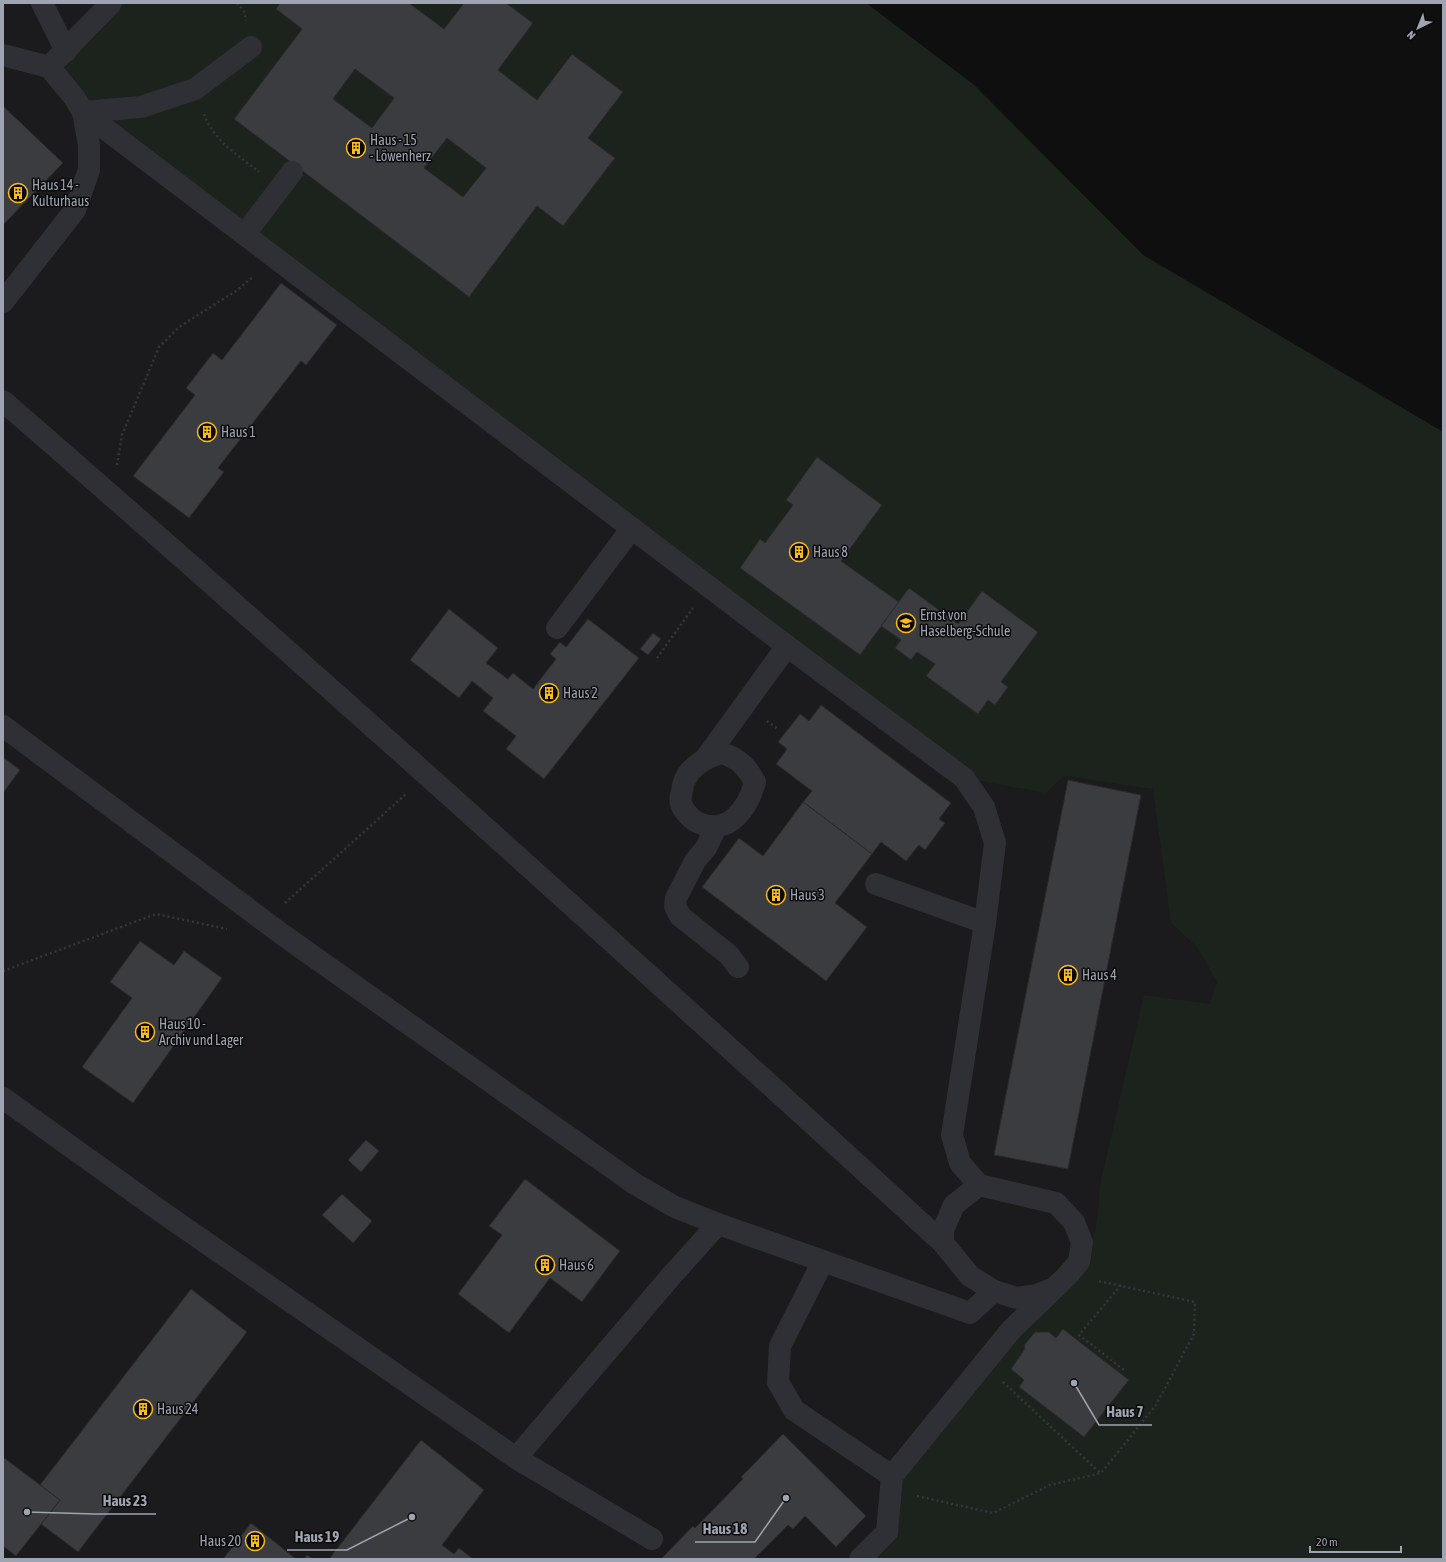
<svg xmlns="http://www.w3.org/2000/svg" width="1446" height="1562" font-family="'Asap Condensed',sans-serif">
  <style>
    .built { fill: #1b1b1d }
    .green { fill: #1b231c }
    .building { fill: #3b3c40; stroke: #29282c; fill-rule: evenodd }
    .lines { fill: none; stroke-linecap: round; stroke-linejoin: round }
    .path { stroke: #35373c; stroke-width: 2.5; stroke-dasharray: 2 3; stroke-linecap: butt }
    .minor { stroke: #2f3035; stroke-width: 22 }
    .labels { text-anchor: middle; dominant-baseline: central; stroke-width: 3; stroke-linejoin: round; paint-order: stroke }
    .poi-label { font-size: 14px; fill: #9fa4b2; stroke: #0a0a0b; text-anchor: start }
    .leader { fill: none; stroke: #9fa4b2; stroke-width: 1.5 }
    .callout-dot { fill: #9fa4b2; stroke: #0a0a0b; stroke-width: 1.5 }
    .callout-label { font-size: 15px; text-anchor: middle; font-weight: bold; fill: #9fa4b2; stroke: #0a0a0b; stroke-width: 3; stroke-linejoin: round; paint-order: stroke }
  </style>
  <rect width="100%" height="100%" fill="#0f0f10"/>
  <polygon class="built" points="3,3 866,3 974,85 1143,255 1443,432 1443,1559 3,1559"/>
  <polygon class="green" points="113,3 866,3 974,85 1143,255 1443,432 1443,1559 860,1559 887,1532 892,1476 1089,1260 1096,1226 1101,1180 1144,995 1210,1004 1217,982 1198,948 1171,923 1153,789 1064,776 1046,793 964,778 83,112 49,67"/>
  <g class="building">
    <path d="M280,3H409L444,29L464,3H506L533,23L498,70L537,100L572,54L623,92L588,138L615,158L563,226L537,206L469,297L234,119L302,29L276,9ZM355,69L394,98L372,128L333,99ZM447,138L486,168L463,197L424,168Z"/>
    <polygon points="3,106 63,163 4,224 3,222"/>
    <polygon points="281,283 337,325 306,365 301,361 218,468 224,472 189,518 133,476 195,395 186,388 213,353 222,360"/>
    <polygon points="817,457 882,505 841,561 899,602 860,655 740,568 760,539 765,543 793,505 786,500"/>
    <polygon points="909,588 958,624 982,591 1038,632 1001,682 1008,687 995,705 988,700 978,714 926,676 935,664 917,652 911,660 895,648 901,640 881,626"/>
    <polygon points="449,609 498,648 486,663 508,679 513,673 533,689 556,659 550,654 560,642 566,647 588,619 639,658 544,779 506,749 516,736 483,711 493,698 472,681 459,698 410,660"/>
    <polygon points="653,633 661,639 648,655 640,649"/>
    <polygon points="821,705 951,803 939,819 945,823 925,850 919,845 906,861 881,842 872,854 803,802 812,791 776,764 787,749 778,742 800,714 809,721"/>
    <polygon points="3,757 20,770 3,793"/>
    <polygon points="1068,780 1141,795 1068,1169 994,1155"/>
    <polygon points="803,802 872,854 835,903 867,927 826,981 702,887 739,838 763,856"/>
    <polygon points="140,941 174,965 184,951 222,978 133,1103 82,1067 132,998 110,982"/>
    <polygon points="366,1140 379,1151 361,1172 348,1160"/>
    <polygon points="525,1179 620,1251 582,1302 550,1278 509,1333 458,1294 502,1235 489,1226"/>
    <polygon points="342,1194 372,1221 353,1243 322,1215"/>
    <polygon points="191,1289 247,1332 78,1552 41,1524 60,1500 40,1485"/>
    <polygon points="1063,1329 1129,1380 1084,1437 1019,1387 1024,1380 1011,1369 1024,1350 1025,1344 1035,1332 1049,1332 1056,1338"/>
    <polygon points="783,1434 866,1516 836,1547 805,1516 793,1529 788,1525 754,1559 661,1559 693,1526 695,1528 743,1479 741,1477"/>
    <polygon points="421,1440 484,1490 442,1545 454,1554 459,1548 473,1559 329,1559"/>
    <polygon points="3,1457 60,1500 16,1556 3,1546"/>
    <polygon points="251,1523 296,1559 223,1559"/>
    <polygon points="307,1555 313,1559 304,1559"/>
  </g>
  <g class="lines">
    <g class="path">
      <polyline points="237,3 244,11 246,21"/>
      <path d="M204,114C213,140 239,156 259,172"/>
      <polyline points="117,465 122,435 159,347 179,327 236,291 254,276"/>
      <polyline points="657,658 693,608"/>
      <polyline points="767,721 778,729"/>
      <polyline points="285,903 406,794"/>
      <polyline points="3,971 156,914 227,929"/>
      <polyline points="1121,1285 1079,1335 1124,1370"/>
      <polyline points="1003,1382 1100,1473"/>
      <polyline points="917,1496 993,1513 1050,1485 1101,1473 1156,1405 1194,1334 1195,1302 1098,1281"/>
    </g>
    <g class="minor">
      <polyline points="42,3 66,51"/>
      <polyline points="3,55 49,67 74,97 83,112 89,145 89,170 75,210 3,302"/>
      <polyline points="49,67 111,3"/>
      <polyline points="83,112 787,646 964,778 984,807 995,843 985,923 952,1135 960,1163 979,1185"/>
      <polyline points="83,112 141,107 195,89 251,47"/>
      <polyline points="245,234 292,172"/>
      <path d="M3,401C321,677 633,959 943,1243"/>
      <polyline points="557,628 632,528"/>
      <polyline points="3,726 283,935 635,1184 675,1207 718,1224 970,1313 994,1291"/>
      <path d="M721,753C739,758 746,766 755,782C748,808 729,836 699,823C692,820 683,811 681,803C680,800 681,794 682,791C684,770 702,759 721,753Z"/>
      <polyline points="706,758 787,646"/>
      <polyline points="716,827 706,848 695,861 676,898 675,906 680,916 729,955 738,967"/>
      <polyline points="876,884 985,923"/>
      <polyline points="3,1098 159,1210 516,1458 652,1539"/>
      <polyline points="823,1261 780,1346 778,1382 794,1410 892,1476"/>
      <polyline points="516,1458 672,1275 718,1224"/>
      <polyline points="860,1559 887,1532 892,1476 1012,1329 1067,1276 1079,1262 1082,1242 1074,1222 1056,1203 979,1185 954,1205 943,1230 943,1243 970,1276 994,1291 1017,1298 1037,1295 1052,1289"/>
    </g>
  </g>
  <defs>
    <symbol id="building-ring" viewBox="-11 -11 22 22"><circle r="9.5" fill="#0a0a0b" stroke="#fcbb1b" stroke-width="1.5"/><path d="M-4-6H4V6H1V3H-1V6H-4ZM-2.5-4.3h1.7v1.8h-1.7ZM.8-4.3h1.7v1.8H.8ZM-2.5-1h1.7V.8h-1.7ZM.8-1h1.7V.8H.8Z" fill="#fcbb1b"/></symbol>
    <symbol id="school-ring" viewBox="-11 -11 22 22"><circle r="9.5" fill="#0a0a0b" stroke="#fcbb1b" stroke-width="1.5"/><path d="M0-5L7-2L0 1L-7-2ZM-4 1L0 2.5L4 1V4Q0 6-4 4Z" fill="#fcbb1b"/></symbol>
  </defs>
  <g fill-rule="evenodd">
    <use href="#building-ring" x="345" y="137" width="22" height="22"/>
    <use href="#building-ring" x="7" y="182" width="22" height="22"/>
    <use href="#building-ring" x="196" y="421" width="22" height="22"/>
    <use href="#building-ring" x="788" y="541" width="22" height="22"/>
    <use href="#school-ring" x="895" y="612" width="22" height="22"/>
    <use href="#building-ring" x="538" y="682" width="22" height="22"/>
    <use href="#building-ring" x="765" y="884" width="22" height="22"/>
    <use href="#building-ring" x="1057" y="964" width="22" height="22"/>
    <use href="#building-ring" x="134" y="1021" width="22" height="22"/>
    <use href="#building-ring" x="534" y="1254" width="22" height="22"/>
    <use href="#building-ring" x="132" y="1398" width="22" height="22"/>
    <use href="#building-ring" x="244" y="1530" width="22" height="22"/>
  </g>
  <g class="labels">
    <g class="poi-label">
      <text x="370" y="140">Haus - 15<tspan x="370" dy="16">- Löwenherz</tspan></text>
      <text x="32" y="185">Haus 14 -<tspan x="32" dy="16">Kulturhaus</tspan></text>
      <text x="221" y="432">Haus 1</text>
      <text x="813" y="552">Haus 8</text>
      <text x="920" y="615">Ernst von<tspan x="920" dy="16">Haselberg-Schule</tspan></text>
      <text x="563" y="693">Haus 2</text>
      <text x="790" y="895">Haus 3</text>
      <text x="1082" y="975">Haus 4</text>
      <text x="159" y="1024">Haus 10 -<tspan x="159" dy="16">Archiv und Lager</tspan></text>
      <text x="559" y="1265">Haus 6</text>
      <text x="157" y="1409">Haus 24</text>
      <text x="241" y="1541" text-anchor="end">Haus 20</text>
    </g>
  </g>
  <path class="leader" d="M1074 1383L1099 1425H1152M27 1512L95 1514H156M786 1498L755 1542H695M412 1517L347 1550H287"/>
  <g class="callout-dot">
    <circle cx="1074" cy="1383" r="4"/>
    <circle cx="27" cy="1512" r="4"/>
    <circle cx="786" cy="1498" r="4"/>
    <circle cx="412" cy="1517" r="4"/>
  </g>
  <g class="callout-label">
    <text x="1125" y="1417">Haus 7</text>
    <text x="125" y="1506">Haus 23</text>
    <text x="725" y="1534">Haus 18</text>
    <text x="317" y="1542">Haus 19</text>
  </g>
  <rect width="1446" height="1562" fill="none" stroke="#9fa4b2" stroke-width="8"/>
  <g transform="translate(1418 28) rotate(223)" stroke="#0a0a0b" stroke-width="3" paint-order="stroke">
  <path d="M0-3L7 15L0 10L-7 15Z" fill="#9fa4b2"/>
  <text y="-6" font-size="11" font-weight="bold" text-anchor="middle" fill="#9fa4b2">N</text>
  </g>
  <path d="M1310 1546v6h91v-6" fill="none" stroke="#9fa4b2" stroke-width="2"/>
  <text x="1316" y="1546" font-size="12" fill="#9fa4b2" stroke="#0a0a0b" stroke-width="3" paint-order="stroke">20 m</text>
</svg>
